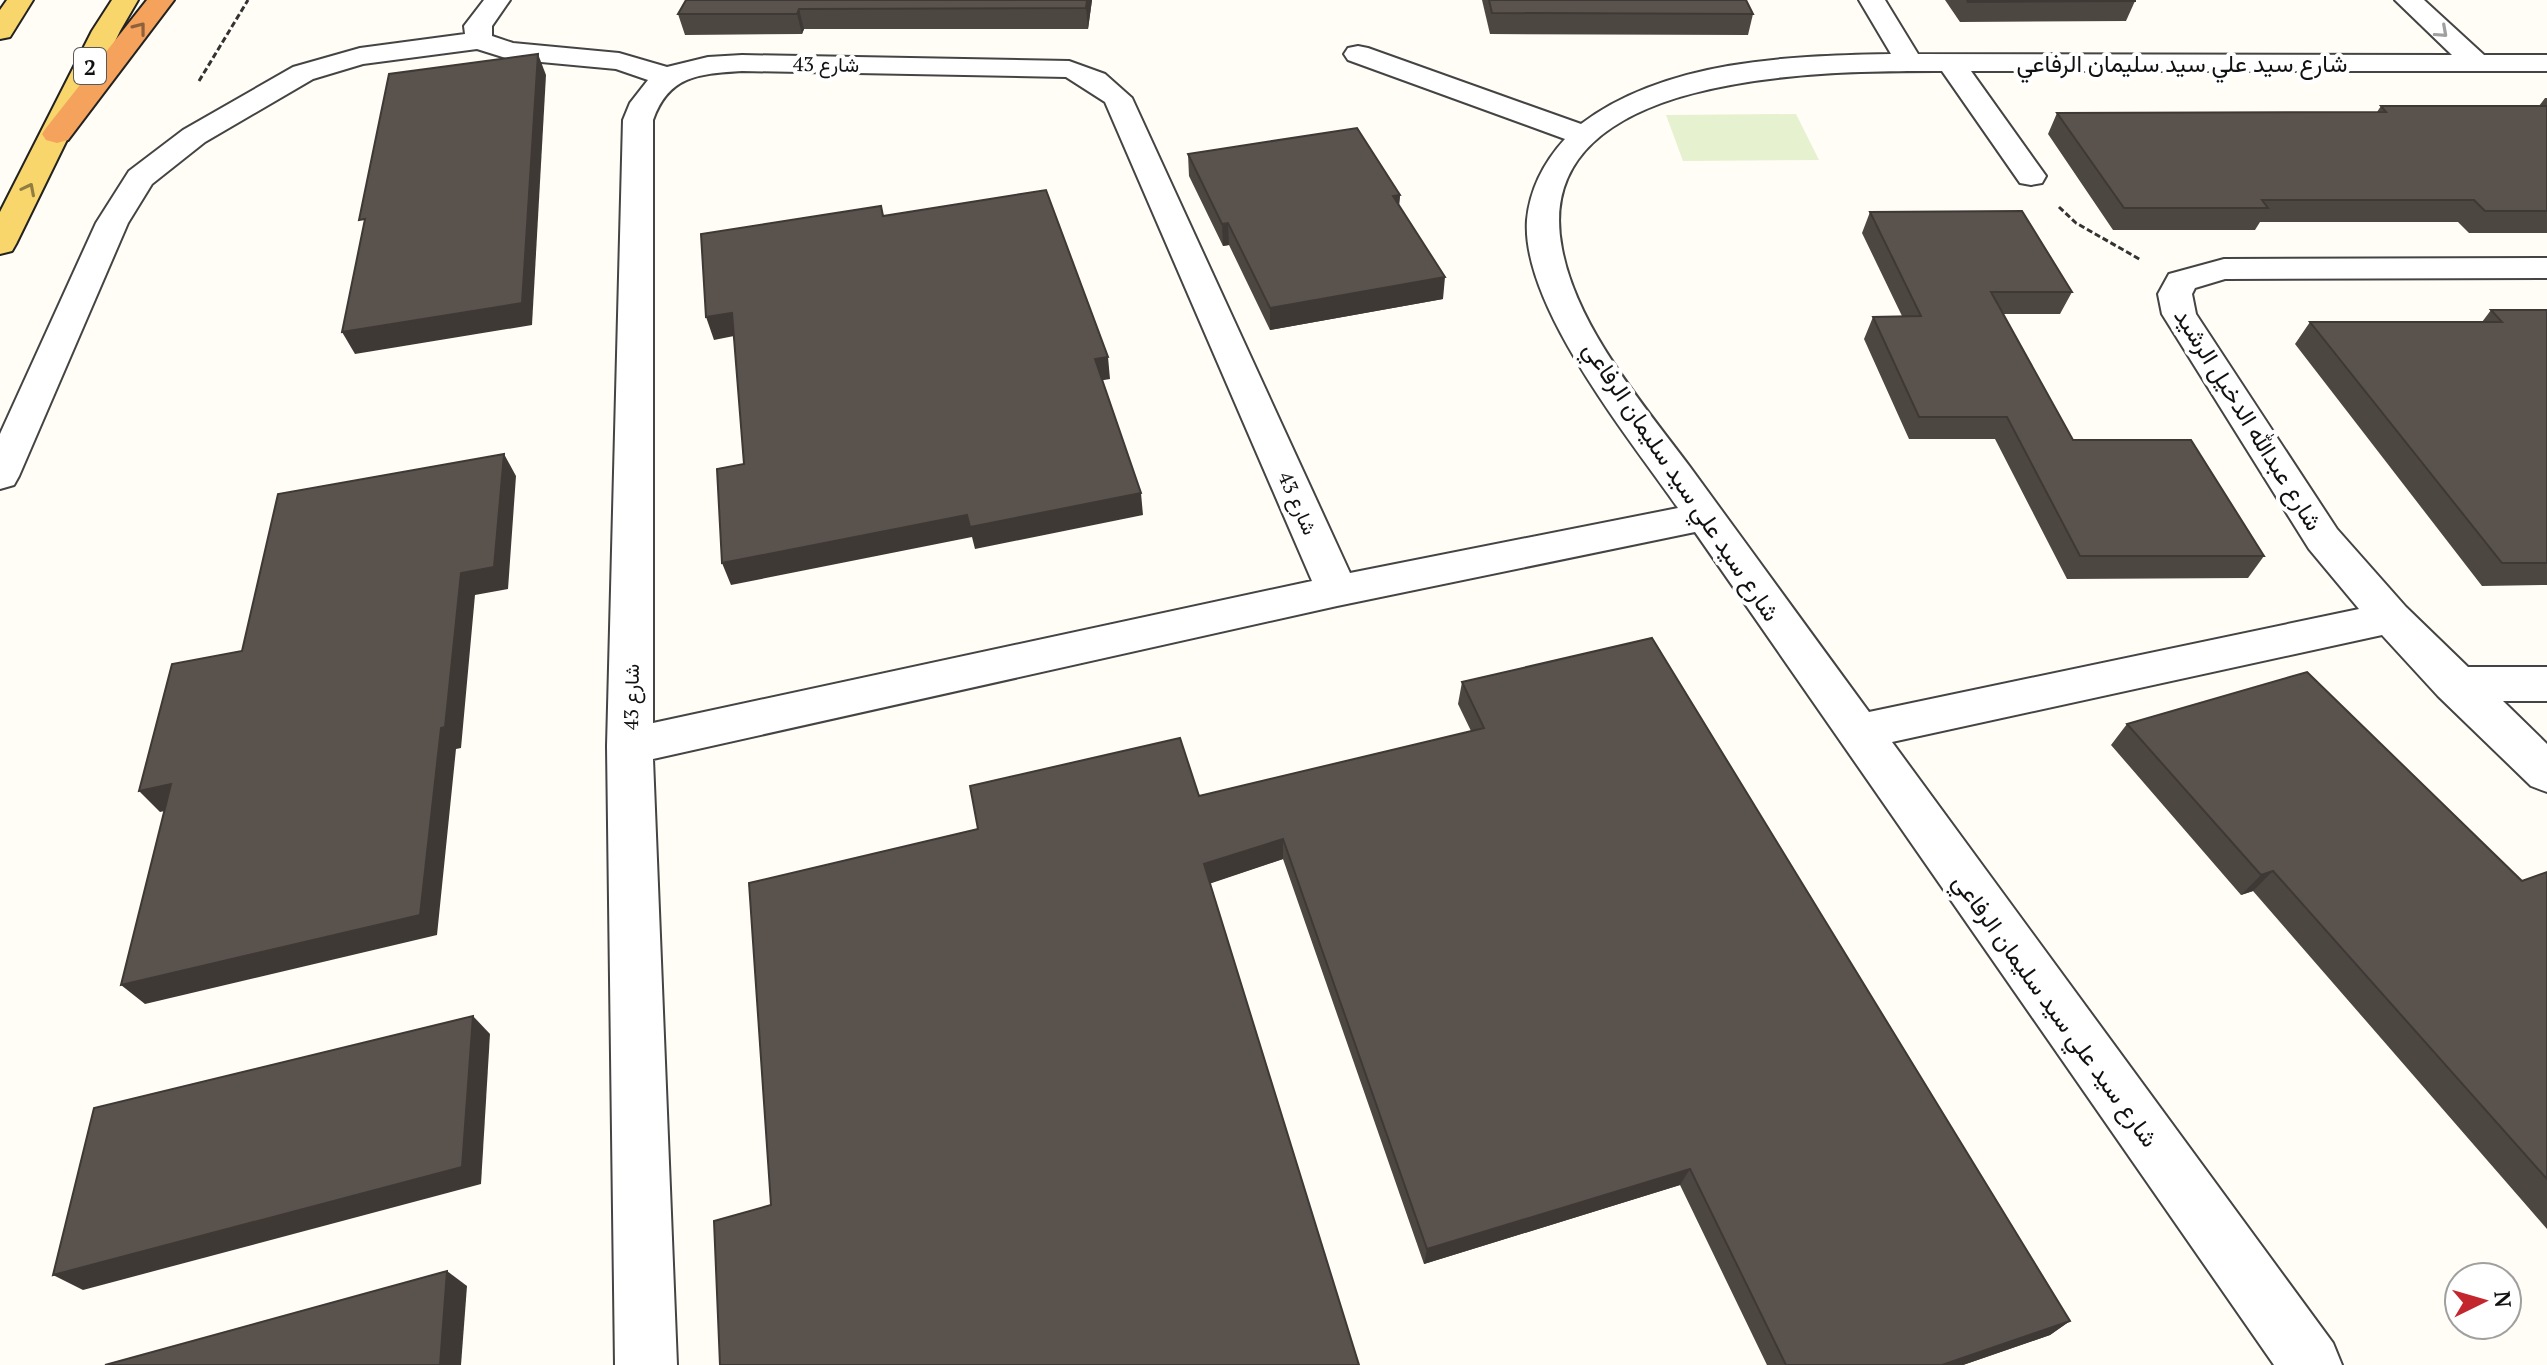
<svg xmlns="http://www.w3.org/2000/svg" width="2547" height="1365" font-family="'PT Serif',Vazirmatn,serif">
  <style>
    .pitch { fill: #e6f2cf }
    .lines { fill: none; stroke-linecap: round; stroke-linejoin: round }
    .minor-casing { stroke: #444; stroke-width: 4 }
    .major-casing { stroke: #222; stroke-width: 4 }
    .highway-casing { stroke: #222; stroke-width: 4 }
    .path { stroke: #333; stroke-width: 3; stroke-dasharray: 6 3; stroke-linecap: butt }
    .minor { fill: #fff; fill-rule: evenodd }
    .major { fill: #f9d66b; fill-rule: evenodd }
    .highway { fill: #f5a25d; fill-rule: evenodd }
    .wall { fill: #4d4742 }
    .shaded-wall { fill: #3f3936 }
    .building { fill: #5a524d; stroke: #3f3936; stroke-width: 2 }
    .oneway { stroke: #8e613b }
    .oneway2 { stroke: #a0a0a0 }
    .oneway3 { stroke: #917d42 }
    .labels { text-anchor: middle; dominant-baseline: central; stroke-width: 8; stroke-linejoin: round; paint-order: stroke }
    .far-street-label { font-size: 20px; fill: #111; stroke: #fff }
    .shield { fill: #fff; stroke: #585858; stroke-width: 2 }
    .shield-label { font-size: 22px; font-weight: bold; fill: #111 }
    .street-label { font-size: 24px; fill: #111; stroke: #fff }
  </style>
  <rect width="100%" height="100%" fill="#fffdf5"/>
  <polygon class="pitch" points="1796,114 1819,160 1683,161 1666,115"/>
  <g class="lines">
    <defs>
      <path id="minor" d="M484,0H510L492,26V36L513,43L619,53L667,67L708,57L742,55L1069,61L1105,74L1132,98L1350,573L1678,508C1630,439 1521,306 1527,220C1530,189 1544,162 1565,139L1348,60L1344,54L1348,48L1358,46L1368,48L1581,124C1666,60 1788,56 1891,54L1859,0H1885L1918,54L2452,55L2395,0H2424L2484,55H2547V71H1971L2046,176L2042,183L2031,185L2020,183L1942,71C1832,71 1526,68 1562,249C1577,328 1643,404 1690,467C1750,549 1809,630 1869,712L2359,609L2309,549L2162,314L2158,294L2169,274L2224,259L2547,258V278L2225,279L2195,288L2192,294L2196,314L2337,529L2406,607L2468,667H2547V701H2503L2547,744V792L2531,786L2438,696L2382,635L1892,742L2333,1343L2342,1365H2274L1695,532L1337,606L653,759L677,1365H615L607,746L623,120L630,103L648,80L616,69L509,59L477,49L363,64L313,79L205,142L152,184L128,223L19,476L14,485L0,489V434L96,223L129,171L183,130L293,67L360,48L465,34L464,26ZM742,71L1066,77L1105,102L1312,581L653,723V120C669,75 699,74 742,71Z"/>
      <g id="major">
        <polygon points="7,0 33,0 10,37 0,39 0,10"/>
        <polygon points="112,0 138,0 120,31 16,244 12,251 0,254 0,212 92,31"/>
      </g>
      <polygon id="highway" points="147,0 174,0 68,140 57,143 46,140 42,134 46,128"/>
    </defs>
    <use href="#minor" class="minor-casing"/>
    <use href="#major" class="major-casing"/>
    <use href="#highway" class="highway-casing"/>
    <g class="path">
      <polyline points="199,81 248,0"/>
      <polyline points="2059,207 2076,223 2141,260"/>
    </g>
    <use href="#minor" class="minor"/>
    <use href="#major" class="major"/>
    <use href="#highway" class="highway"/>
  </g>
  <g class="wall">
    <polygon points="686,0 1092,0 1088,29 804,29 802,34 685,35 678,14"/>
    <polygon points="1482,0 1746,0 1753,14 1748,35 1490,34"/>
    <polygon points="1945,0 2135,0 2135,1 2126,21 1960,22"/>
    <polygon points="2545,98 2547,98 2547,233 2469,233 2458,222 2260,222 2255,230 2113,230 2048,134 2057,113 2377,112 2381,106 2539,106"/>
    <polygon points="1188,154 1400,195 1399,205 1443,299 1270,330 1229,245 1223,246 1189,176"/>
    <polygon points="1870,212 2072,292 2060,314 2003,314 2073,440 2264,556 2248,578 2067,579 1995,439 1909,439 1864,339 1873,317 1902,316 1862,233"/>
    <polygon points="2491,310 2547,310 2547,585 2482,586 2295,344 2310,322 2482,322"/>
    <polygon points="1462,682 2070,1321 2050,1335 1963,1365 1767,1365 1680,1185 1424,1264 1283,859 1210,883 771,1205 1199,796 1471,731 1458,704"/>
    <polygon points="2127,724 2522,881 2547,872 2547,1229 2253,891 2241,895 2111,745"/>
  </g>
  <g class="shaded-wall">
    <polygon points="1087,0 1092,0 1088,29 1086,8"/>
    <polygon points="799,9 804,29 802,34 797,14"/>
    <polygon points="538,54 546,75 532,325 355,354 342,332"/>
    <polygon points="1400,195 1398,217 1393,196"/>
    <polygon points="1228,223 1229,245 1223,246 1222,224"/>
    <polygon points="1445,277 1443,299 1270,330 1270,308"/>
    <polygon points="732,313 739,335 714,340 706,317"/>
    <polygon points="1108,357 1110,379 1098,381 1095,359"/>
    <polygon points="504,454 516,476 508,589 475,595 461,748 456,749 437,935 145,1004 121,985 441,728 461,573"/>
    <polygon points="1141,493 1143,515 975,549 972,537 731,585 722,563 967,515"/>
    <polygon points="171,784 192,805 160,812 139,791"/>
    <polygon points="1283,839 1283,859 1206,885 1204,864"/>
    <polygon points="2273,871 2253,891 2241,895 2261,875"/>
    <polygon points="473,1016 490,1034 481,1184 83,1290 53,1275"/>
    <polygon points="1690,1169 1680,1185 1424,1264 1427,1249"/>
    <polygon points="447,1271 467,1286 461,1365 440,1365"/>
    <polygon points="2070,1321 2050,1335 1963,1365 1942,1365"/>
  </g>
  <g class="building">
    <polygon points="686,0 1087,0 1086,8 799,9 797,14 678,14"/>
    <polygon points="1489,0 1746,0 1753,14 1492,13"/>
    <polygon points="1967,0 2135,0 2135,1 1968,2"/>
    <polygon points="538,54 522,303 342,332 365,219 359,220 389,74"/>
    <polygon points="2381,106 2547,106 2547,211 2485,211 2474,200 2262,200 2268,208 2124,208 2057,113 2386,112"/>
    <polygon points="1357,128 1400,195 1393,196 1445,277 1270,308 1228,223 1222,224 1188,154"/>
    <polygon points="1046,190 1108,357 1095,359 1141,493 970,527 967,515 722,563 717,469 744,464 732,313 706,317 701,234 881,206 883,216"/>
    <polygon points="2022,211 2072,292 1991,292 2073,440 2191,440 2264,556 2080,556 2007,417 1919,417 1873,317 1921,316 1870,212"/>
    <polygon points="2491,310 2547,310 2547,563 2502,563 2310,322 2502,322"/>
    <polygon points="504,454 494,567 461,573 445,727 441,728 420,915 121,985 171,784 139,791 172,664 242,651 278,494"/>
    <polygon points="1652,638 2070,1321 1942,1365 1786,1365 1690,1169 1427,1249 1283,839 1204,864 1359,1365 720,1365 714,1221 771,1205 749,883 978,829 970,786 1180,738 1199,796 1484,728 1462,682"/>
    <polygon points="2307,672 2522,881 2547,872 2547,1179 2273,871 2261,875 2127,724"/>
    <polygon points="473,1016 462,1167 53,1275 94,1108"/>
    <polygon points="447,1271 440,1365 105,1365"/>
  </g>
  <defs><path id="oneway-chevron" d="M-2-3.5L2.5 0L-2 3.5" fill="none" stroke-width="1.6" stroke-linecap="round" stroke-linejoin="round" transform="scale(2)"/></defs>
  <use class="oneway" href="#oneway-chevron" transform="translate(140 28) rotate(-52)"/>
  <use class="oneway2" href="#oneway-chevron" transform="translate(2442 32) rotate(42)"/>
  <use class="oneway3" href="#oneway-chevron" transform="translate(29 189) rotate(-63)"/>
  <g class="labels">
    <g class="far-street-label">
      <text transform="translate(826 64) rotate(1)">شارع 43</text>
      <text transform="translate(1298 503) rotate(66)">شارع 43</text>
      <text transform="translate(631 697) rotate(-89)">شارع 43</text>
    </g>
    <rect class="shield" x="74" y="48" width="32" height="36" rx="6"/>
    <g class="shield-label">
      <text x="90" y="66">2</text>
    </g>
    <g class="street-label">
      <text x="2182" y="63">شارع سيد علي سيد سليمان الرفاعي</text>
      <text transform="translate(2249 419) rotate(58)">شارع عبدالله الدخيل الرشيد</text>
      <text transform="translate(1682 481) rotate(56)">شارع سيد علي سيد سليمان الرفاعي</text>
      <text transform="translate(2056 1010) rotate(54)">شارع سيد علي سيد سليمان الرفاعي</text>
    </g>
  </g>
  <g transform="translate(2483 1301) rotate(85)"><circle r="38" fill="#ffffff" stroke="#a0a0a0" stroke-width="2"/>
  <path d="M0-6L14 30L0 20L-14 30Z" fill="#c4262e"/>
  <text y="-12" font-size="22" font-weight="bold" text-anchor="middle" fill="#111111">N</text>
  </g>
</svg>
